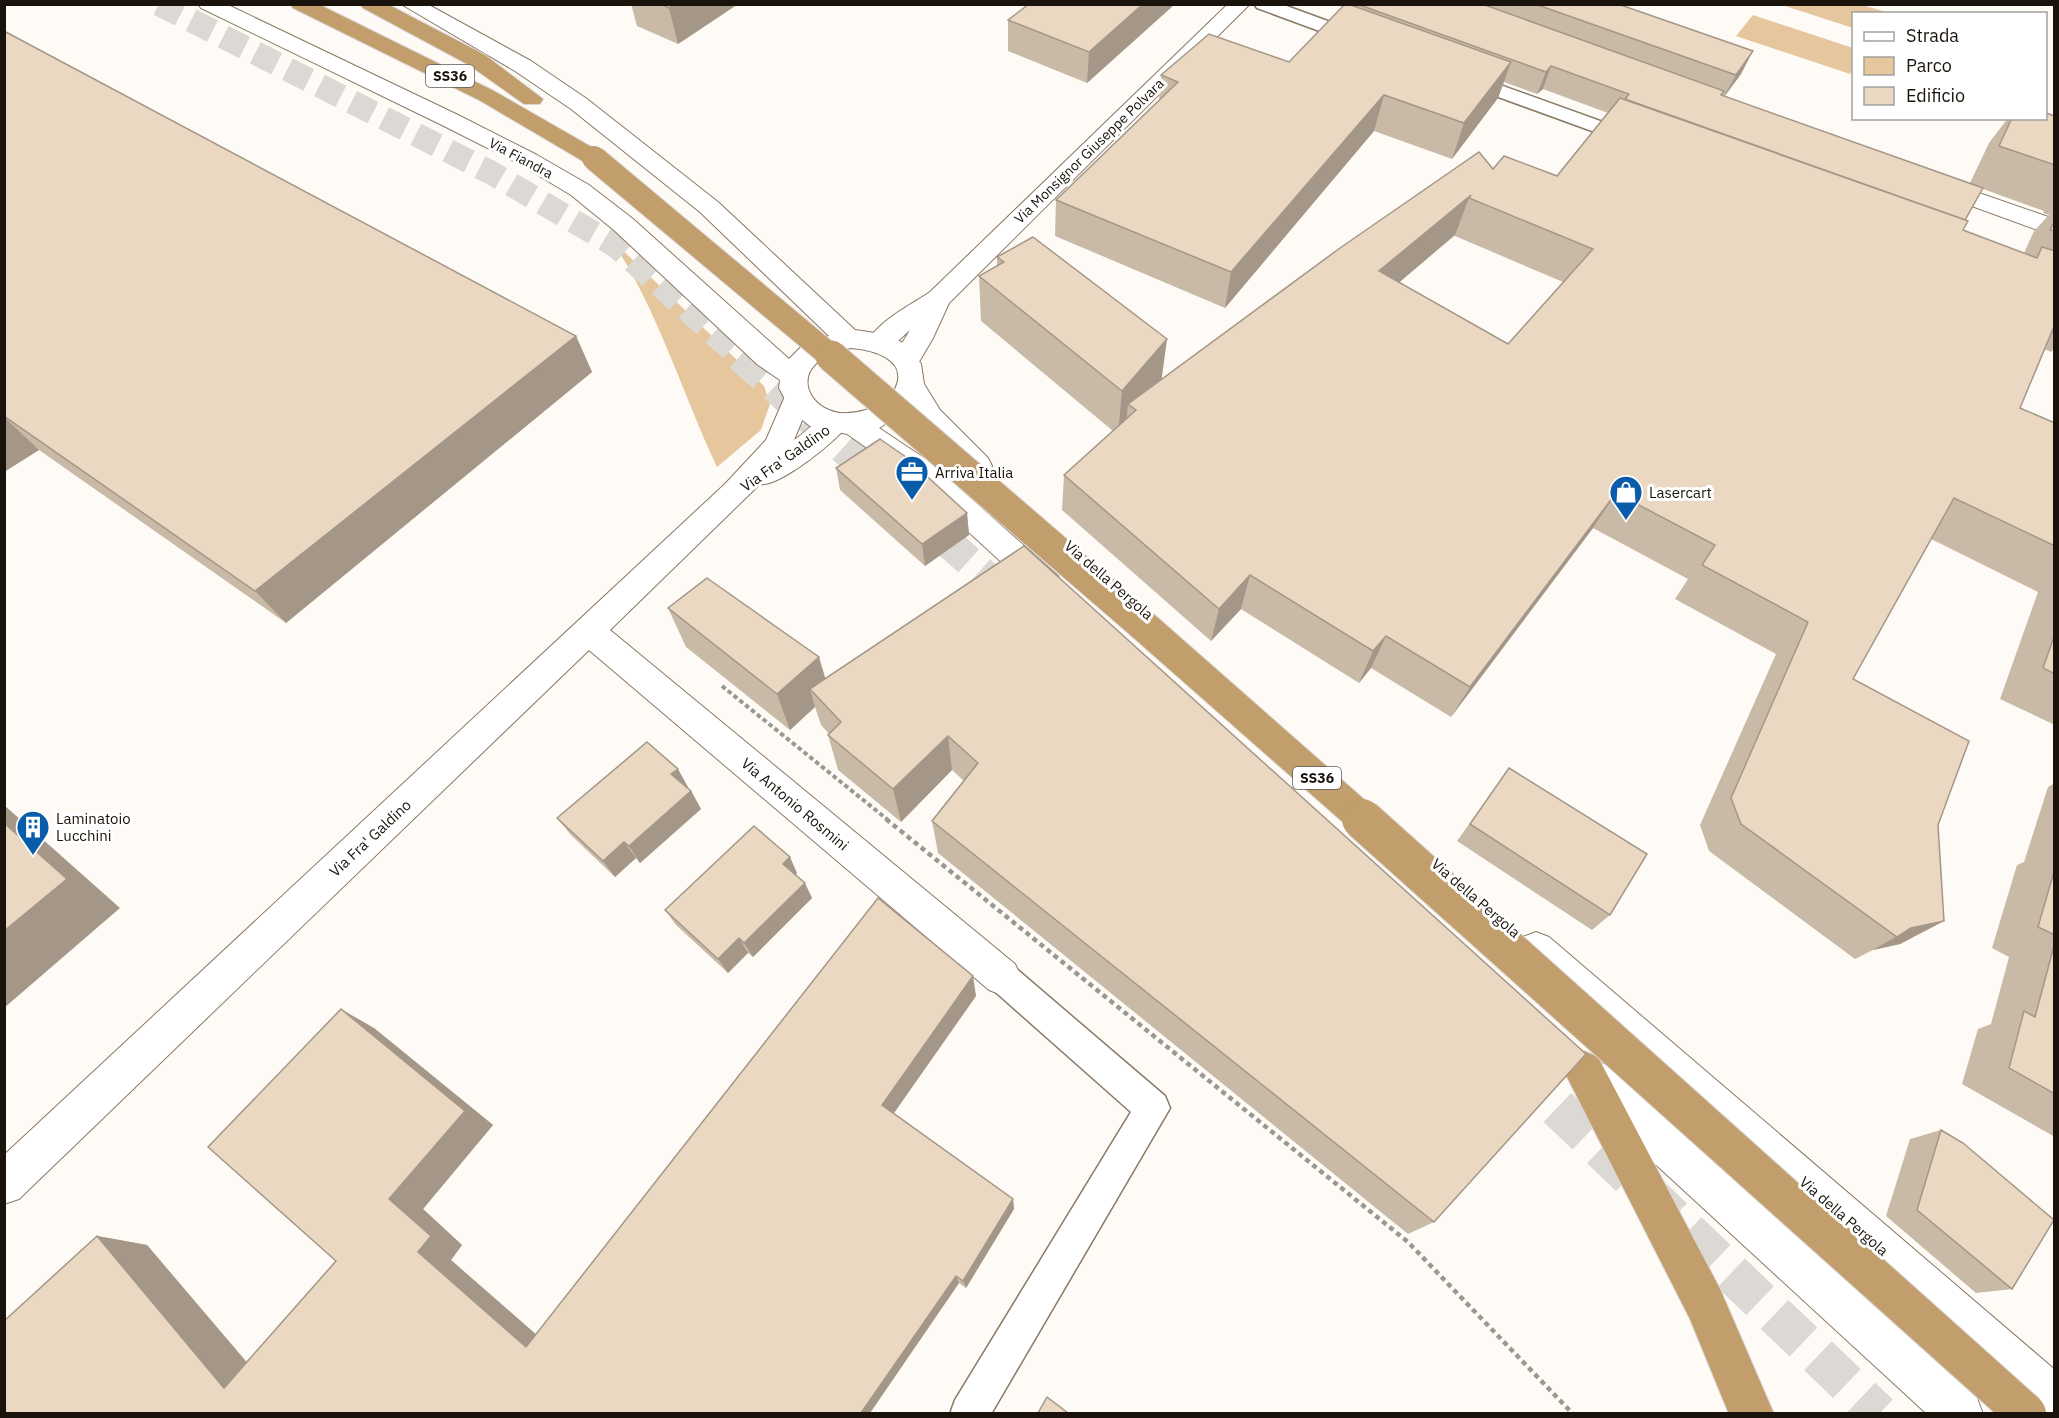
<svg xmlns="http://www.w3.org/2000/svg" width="2059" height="1418" font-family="'IBM Plex Sans',sans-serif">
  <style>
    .green { fill: #e6c69c }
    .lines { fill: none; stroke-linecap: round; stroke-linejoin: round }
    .trunk-tunnel-far2 { stroke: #dcd8d3; stroke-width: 24; stroke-dasharray: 24 12; stroke-linecap: butt }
    .trunk-tunnel-far1 { stroke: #dcd8d3; stroke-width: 31; stroke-dasharray: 31 15; stroke-linecap: butt }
    .trunk-tunnel { stroke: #dcd8d3; stroke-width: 40; stroke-dasharray: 40 20; stroke-linecap: butt }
    .service-casing { stroke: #897965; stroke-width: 3 }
    .minor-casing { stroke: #897965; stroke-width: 2 }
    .tertiary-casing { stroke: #897965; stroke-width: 2 }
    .trunk-casing { stroke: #dad9d8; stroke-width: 2 }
    .path-far1 { stroke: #9b9791; stroke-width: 4; stroke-dasharray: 4.5 3; stroke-linecap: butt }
    .path { stroke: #9b9791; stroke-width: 4.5; stroke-dasharray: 5 4; stroke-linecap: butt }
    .service { fill: #fff; fill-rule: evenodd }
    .minor { fill: #fff; fill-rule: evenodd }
    .tertiary { fill: #fff; fill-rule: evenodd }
    .trunk { fill: #c29e6c; fill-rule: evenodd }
    .trunk-bridge-far2-casing { stroke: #dad9d8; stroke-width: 26; stroke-linecap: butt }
    .trunk-bridge-far1-casing { stroke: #dad9d8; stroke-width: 33; stroke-linecap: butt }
    .trunk-bridge-casing { stroke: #dad9d8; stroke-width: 42; stroke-linecap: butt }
    .trunk-bridge-far2 { stroke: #c29e6c; stroke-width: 24 }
    .trunk-bridge-far1 { stroke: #c29e6c; stroke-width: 31 }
    .trunk-bridge { stroke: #c29e6c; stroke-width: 40 }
    .wall { fill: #c9baa7; fill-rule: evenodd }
    .shaded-wall { fill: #a49788 }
    .building { fill: #ead8c2; stroke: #a49788; stroke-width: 1.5; fill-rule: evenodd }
    .labels { text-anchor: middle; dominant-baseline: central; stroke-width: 6; stroke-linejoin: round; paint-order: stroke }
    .shield { fill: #fff; stroke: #5e5a54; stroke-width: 1.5 }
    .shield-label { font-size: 14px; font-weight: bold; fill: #19130b }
    .far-street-label { font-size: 14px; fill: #19130b; stroke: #fff }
    .street-label { font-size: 15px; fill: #19130b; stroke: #fff }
    .poi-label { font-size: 15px; fill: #19130b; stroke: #fff; text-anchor: start }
  </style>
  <rect width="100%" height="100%" fill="#fefbf6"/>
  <g class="green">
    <polygon points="1782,5 1862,5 1890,13 1854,14 1853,28"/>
    <polygon points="1753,15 1853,48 1853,69 1850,74 1736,36"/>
    <path d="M610,238L764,386L770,404L761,430L717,467C683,395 656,305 610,238Z"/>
  </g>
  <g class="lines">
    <polyline class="trunk-tunnel-far2" points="159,4 490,172 616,246 741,358"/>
    <polyline class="trunk-tunnel-far1" points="740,356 1017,604"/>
    <polyline class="trunk-tunnel" points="1514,1066 1879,1414"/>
    <defs>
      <g id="service">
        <polygon points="1254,4 1281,4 1366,35 1368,39 1366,43 1352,43 1257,8"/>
        <polygon points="1464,72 1639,135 1642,139 1639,143 1625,143 1457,82 1454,78"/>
        <polygon points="1002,961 1013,966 1165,1096 1170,1108 991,1414 950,1414 955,1400 1131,1112 991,988 986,977 991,966"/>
      </g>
      <g id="minor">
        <path d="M1228,4H1250L949,303L933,338L916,367L906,369L896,367L892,360L910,330C897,341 889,354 871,349L867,342C880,320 909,306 930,292Z"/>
        <polygon points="1933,177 2054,219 2054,236 1925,189 1921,184 1925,179"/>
        <path d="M796,391L806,394L810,401L794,440C811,429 824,409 845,416L849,423C840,439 778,488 760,484L610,630L1015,964L1021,977L1015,990L1002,995L989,990L589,650L19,1199L4,1204V1155L725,484L766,440L786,394Z"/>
      </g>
      <g id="tertiary">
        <path d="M198,4H226L458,115L537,155L589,185L633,219L789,359L803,345L829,336L700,212L571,109L515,71L401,4H427L531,61L587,99L718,202L855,330L882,334L906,344L921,364L924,384L940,410L988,458L992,466L988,474L978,477L968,474L920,424L911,408L879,428L930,462L1058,576L1062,585L1058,594L1047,597L1036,594L910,478L847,434L810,426L792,412L779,388L780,380L758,365L615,231L571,195L521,165L442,125L201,8ZM850,348C871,349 910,359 895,389C886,408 847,419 829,410C805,400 798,372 824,358C832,354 842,351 850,348Z"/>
        <polygon points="1536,932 1549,937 2054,1369 2054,1414 2038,1414 1523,963 1517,950 1523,937"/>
        <polygon points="1592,1059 1606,1065 1977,1398 1983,1414 1927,1414 1578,1093 1572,1079 1578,1065"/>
      </g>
      <g id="trunk">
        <polygon points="290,4 318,4 494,91 602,153 606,158 602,163 594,165 586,163 479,100 293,8"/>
        <polygon points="360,4 387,4 485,55 543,99 540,104 524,104 469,65 363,8"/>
        <polygon points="1584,1051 1598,1057 1720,1289 1774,1414 1729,1414 1690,1319 1564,1071 1570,1057"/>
      </g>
    </defs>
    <use href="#service" class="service-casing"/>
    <use href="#minor" class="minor-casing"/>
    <use href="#tertiary" class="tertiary-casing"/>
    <use href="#trunk" class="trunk-casing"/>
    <polyline class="path-far1" points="722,686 888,820"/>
    <polyline class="path" points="886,819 1408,1242 1573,1414"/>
    <use href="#service" class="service"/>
    <use href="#minor" class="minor"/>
    <use href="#tertiary" class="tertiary"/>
    <use href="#trunk" class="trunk"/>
    <defs>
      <polyline id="trunk-bridge-far2" points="594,158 833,358"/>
      <polyline id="trunk-bridge-far1" points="831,356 1138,621 1364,820"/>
      <polyline id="trunk-bridge" points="1362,819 2026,1414"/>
    </defs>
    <use href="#trunk-bridge-far2" class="trunk-bridge-far2-casing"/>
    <use href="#trunk-bridge-far1" class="trunk-bridge-far1-casing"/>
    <use href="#trunk-bridge" class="trunk-bridge-casing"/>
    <use href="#trunk-bridge-far2" class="trunk-bridge-far2"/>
    <use href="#trunk-bridge-far1" class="trunk-bridge-far1"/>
    <use href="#trunk-bridge" class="trunk-bridge"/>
  </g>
  <g class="wall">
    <polygon points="631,4 738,4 678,44 637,26"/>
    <polygon points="1029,4 1175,4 1087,83 1008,51 1008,20"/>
    <path d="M1351,4H1617L1741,74L1725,96L1970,183L1989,143L2008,118H2046L2055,116V348L2051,352L2044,349L2020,408L2055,423V725L2000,699L2038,592L1931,539L1853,679L1938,825L1944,921L1900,944L1873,950L1855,959L1709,851L1700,825L1776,654L1675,599L1688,579L1593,528L1451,717L1371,668L1359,683L1241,609L1211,641L1062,510L1064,475L1113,431L981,321L979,276L997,266V257L1162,379L1493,169L1557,176L1608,113L1543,89L1537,94L1504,82L1498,98L1452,159L1374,131L1225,308L1055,236L1056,200L1159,101L1161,75L1289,62ZM1983,189L2044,211L2043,213L2049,215L2034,231L2024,253L1963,230L1965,220ZM1455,235V236L1563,282L1508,344L1399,282Z"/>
    <polygon points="4,31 576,336 592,372 286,623 39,450 4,472"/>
    <polygon points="836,468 967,513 969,535 925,566 840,490"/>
    <polygon points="1024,546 1434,1222 1408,1234 938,853 932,821 964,781 952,770 901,822 838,770 828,735 829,734 821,725 815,707 790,730 686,647 668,608 825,678"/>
    <polygon points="1509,768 1610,915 1592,930 1457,841"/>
    <polygon points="2055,783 2055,1137 1962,1084 1978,1029 1991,1024 2009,957 1992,948 2017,865 2024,862 2048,787"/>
    <polygon points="688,787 687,788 691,791 701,809 640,863 636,858 615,877 571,835 557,818"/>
    <polygon points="797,873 796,875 812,898 753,957 748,953 728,973 676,925 665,910"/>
    <polygon points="976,996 894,1113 1013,1199 1014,1209 966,1288 959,1283 870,1413 4,1413 97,1236 147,1245 247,1362 336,1261 374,1028 493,1125 423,1209 462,1245 451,1260 536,1335"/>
    <polygon points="1941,1130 2012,1289 1976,1293 1886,1216 1910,1139"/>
  </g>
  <g class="shaded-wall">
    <polygon points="674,4 738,4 678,44 669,8"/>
    <polygon points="1143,4 1175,4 1087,83 1089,52"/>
    <polygon points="1753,51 1741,74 1723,98 1736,75"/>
    <polygon points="1511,62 1498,98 1452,159 1464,123"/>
    <polygon points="1551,66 1543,89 1537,94 1546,72"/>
    <polygon points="1384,95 1374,131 1225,308 1231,272"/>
    <polygon points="1471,195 1469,198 1455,235 1368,309 1379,271"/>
    <polygon points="576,336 592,372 286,623 255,591"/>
    <polygon points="1167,339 1161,384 1128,404 1126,425 1118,435 1122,391"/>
    <polygon points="4,417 39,450 4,472"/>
    <polygon points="1616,493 1593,528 1451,717 1470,687"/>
    <polygon points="967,513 969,535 925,566 922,544"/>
    <polygon points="1250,575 1241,609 1211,641 1219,609"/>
    <polygon points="1386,636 1371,668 1359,683 1373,651"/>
    <polygon points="819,657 830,694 810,689 815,707 790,730 777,694"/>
    <polygon points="948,736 952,770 901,822 893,789"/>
    <polygon points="678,769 688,787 682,792 671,774"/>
    <polygon points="691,791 701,809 640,863 629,846"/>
    <polygon points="4,805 120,908 4,1008"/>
    <polygon points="624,842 636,858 615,877 603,861"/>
    <polygon points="790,857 797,873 790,880 783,864"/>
    <polygon points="805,883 812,898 753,957 744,943"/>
    <polygon points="1944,921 1900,944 1873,950 1911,928"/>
    <polygon points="739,938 748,953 728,973 718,959"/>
    <polygon points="973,976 976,996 889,1120 882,1105"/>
    <polygon points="341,1009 374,1028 493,1125 423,1209 462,1245 451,1260 554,1350 526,1347 418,1252 389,1199"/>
    <polygon points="1013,1199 1014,1209 966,1288 963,1281"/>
    <polygon points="97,1236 147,1245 269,1389 224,1388"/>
    <polygon points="956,1276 959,1283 870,1413 861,1413"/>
  </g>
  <g class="building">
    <polygon points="661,4 674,4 669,8"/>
    <polygon points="1029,4 1143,4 1089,52 1008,20"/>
    <polygon points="1345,4 1348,4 1511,62 1464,123 1384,95 1231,272 1056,200 1178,82 1161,75 1209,34 1289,62"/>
    <polygon points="1357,4 1482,4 1724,91 1721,95 1983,188 1965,220 1625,99 1629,94 1551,66 1546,72"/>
    <polygon points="1535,4 1618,4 1753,51 1736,75"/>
    <polygon points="4,31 576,336 255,591 4,416"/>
    <path d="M1620,98L1968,221L1963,230L2037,258L2042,247L2055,251V324L2020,408L2055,423V546L1954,498L1853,679L1969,741L1938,825L1944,921L1911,928L1897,937L1741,824L1731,798L1808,622L1702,565L1715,545L1616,493L1470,687L1386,636L1373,651L1250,575L1219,609L1064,475L1136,410L1128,404L1340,248L1479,152L1493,169L1504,156L1557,176ZM1471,195L1469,198L1593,249L1508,344L1379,271Z"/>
    <polygon points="2046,113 2055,116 2055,165 1999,146 2012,118 2046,118"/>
    <polygon points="2055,220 2055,231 2050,230"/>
    <polygon points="1033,237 1167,339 1122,391 979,276 1004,262 997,257"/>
    <polygon points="880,439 906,457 967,513 922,544 836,468"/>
    <polygon points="1024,546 1586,1054 1434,1222 932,821 978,763 948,736 893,789 828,735 841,722 810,689"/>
    <polygon points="707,578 819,657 777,694 668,608"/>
    <polygon points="2055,634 2055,674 2043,668"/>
    <polygon points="647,742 678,769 671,774 691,791 629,846 624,842 603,861 557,818"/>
    <polygon points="1509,768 1647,854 1610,915 1470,824"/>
    <polygon points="4,823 67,879 4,931"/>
    <polygon points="754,826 790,857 783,864 805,883 744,943 739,938 718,959 665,910"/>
    <polygon points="2055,868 2055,935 2038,927"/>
    <polygon points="878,898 973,976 882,1105 1013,1199 963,1281 956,1276 861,1413 4,1413 4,1321 97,1236 224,1388 336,1261 208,1147 341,1009 465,1111 389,1199 431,1236 418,1252 526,1347"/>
    <polygon points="2055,942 2055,1094 2009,1068 2024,1011 2035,1017"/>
    <polygon points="1941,1130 1963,1143 2054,1220 2012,1289 1917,1210"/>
    <polygon points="1047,1397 1068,1413 1038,1413"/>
  </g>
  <defs>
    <symbol id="office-pin" viewBox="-11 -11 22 30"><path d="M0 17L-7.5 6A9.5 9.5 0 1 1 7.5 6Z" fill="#085caa" stroke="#fff"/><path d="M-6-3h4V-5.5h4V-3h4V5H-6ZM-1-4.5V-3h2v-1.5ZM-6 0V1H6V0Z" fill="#fff"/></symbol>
    <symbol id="shop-pin" viewBox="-11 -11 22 30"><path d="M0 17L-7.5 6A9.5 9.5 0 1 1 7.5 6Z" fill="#085caa" stroke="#fff"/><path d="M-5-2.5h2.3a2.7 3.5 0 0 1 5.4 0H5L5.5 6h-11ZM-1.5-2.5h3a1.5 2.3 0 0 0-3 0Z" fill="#fff"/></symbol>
    <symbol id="building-pin" viewBox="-11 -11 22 30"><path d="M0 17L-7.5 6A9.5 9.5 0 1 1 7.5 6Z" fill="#085caa" stroke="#fff"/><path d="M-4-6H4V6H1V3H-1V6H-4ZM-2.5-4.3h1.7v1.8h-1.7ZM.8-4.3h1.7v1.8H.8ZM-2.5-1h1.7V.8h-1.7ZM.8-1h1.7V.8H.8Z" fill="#fff"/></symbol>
  </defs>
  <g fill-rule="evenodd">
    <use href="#office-pin" x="893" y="453" width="38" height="52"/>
    <use href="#shop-pin" x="1607" y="473" width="38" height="52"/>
    <use href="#building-pin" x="14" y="808" width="38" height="52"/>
  </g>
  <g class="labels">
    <g class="shield">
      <rect x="426" y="65" width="48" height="22" rx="4.5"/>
      <rect x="1293" y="767" width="48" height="22" rx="4.5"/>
    </g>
    <g class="shield-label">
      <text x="450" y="76">SS36</text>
      <text x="1317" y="778">SS36</text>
    </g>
    <g class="far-street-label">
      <text transform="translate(1089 151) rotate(-44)">Via Monsignor Giuseppe Polvara</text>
      <text transform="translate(521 158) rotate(28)">Via Fiandra</text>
    </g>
    <g class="street-label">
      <text transform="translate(785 458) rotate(-35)">Via Fra' Galdino</text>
      <text transform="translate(1109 580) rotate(41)">Via della Pergola</text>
      <text transform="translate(795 804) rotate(40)">Via Antonio Rosmini</text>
      <text transform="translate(370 838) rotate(-43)">Via Fra' Galdino</text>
      <text transform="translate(1476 898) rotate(41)">Via della Pergola</text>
      <text transform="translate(1844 1216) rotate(41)">Via della Pergola</text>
    </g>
    <g class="poi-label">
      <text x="935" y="472">Arriva Italia</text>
      <text x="1649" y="492">Lasercart</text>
      <text x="56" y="818">Laminatoio<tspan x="56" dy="17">Lucchini</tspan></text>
    </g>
  </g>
  <rect width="2059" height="1418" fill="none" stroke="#19130b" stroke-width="12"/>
  <rect x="1852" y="12" width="195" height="108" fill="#ffffff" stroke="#a3a19d" stroke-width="1.5"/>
  <rect x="1864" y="32" width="30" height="9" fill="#ffffff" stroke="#a3a19d" stroke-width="1.5"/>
  <text x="1906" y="42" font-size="18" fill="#19130b">Strada</text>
  <rect x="1864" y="57" width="30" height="18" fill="#e6c69c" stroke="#a3a19d" stroke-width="1.5"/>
  <text x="1906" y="72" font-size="18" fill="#19130b">Parco</text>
  <rect x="1864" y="87" width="30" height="18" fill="#ead8c2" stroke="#a3a19d" stroke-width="1.5"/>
  <text x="1906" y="102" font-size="18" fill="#19130b">Edificio</text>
</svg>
